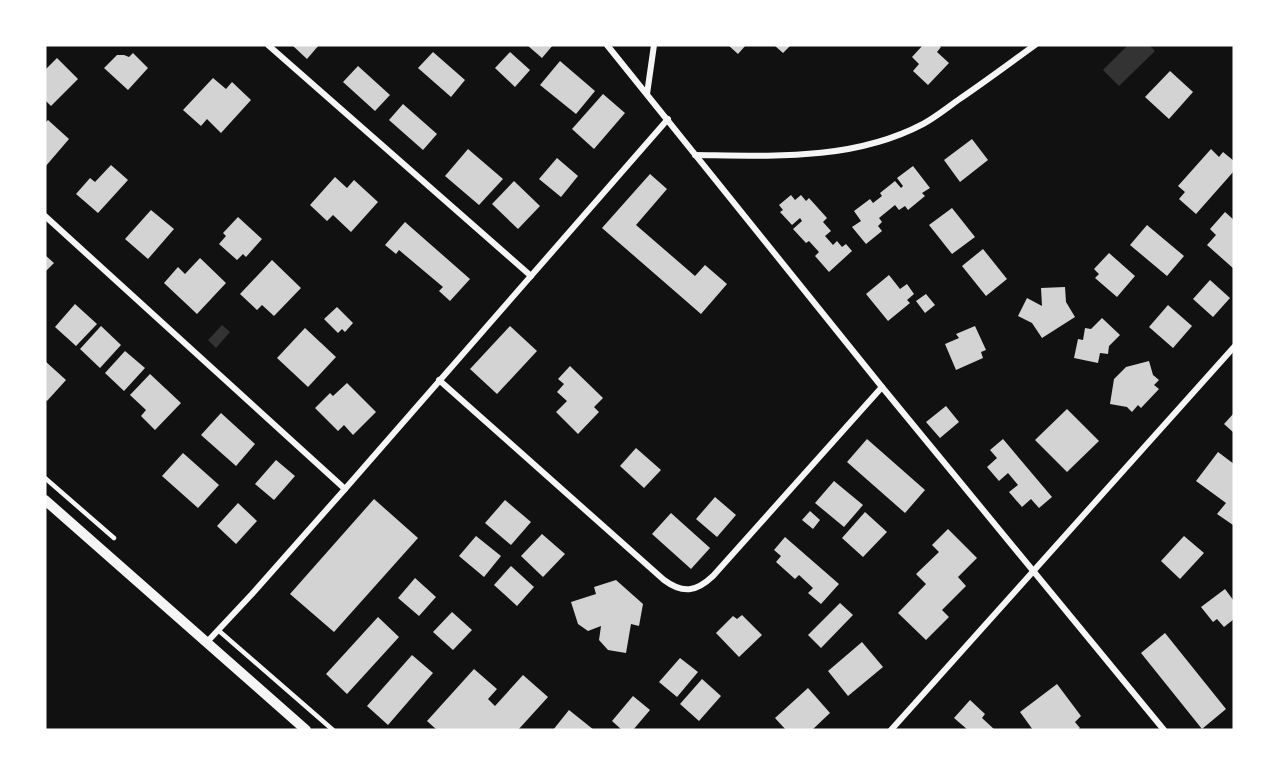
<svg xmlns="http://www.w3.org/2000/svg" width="1279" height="775" font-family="'Source Sans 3',sans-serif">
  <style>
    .water { fill: #333 }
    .building { fill: #d3d3d3 }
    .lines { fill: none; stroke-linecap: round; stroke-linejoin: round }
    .service { stroke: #f5f5f5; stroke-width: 4.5 }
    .minor { stroke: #f5f5f5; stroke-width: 6 }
    .tertiary { stroke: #f5f5f5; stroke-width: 10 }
  </style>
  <rect width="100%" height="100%" fill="#111"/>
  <g class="water">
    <polygon points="1128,45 1149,45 1155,51 1119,86 1103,70"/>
    <polygon points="222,325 230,332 216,348 208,340"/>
  </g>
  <g class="building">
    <polygon points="292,45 319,45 307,59"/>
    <polygon points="527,45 553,45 542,58"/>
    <polygon points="728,45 746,45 738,54"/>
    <polygon points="774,45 791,45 783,53"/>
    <polygon points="923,45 938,45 941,47 937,52 949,63 928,85 913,71 919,64 912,57"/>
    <polygon points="433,52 465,80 451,97 418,68"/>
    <polygon points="510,52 530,70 515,87 495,68"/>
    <polygon points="133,53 148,68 128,90 104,68 117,55 124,55 129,57"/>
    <polygon points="57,58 78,79 51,106 45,100 45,70"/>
    <polygon points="560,61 595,91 576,114 540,85"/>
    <polygon points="358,66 390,95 375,111 343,82"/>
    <polygon points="1170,71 1193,92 1169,119 1145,97"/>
    <polygon points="213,78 226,89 232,82 251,100 221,133 207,119 201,126 183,110"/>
    <polygon points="603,94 625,113 594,149 572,129"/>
    <polygon points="403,104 437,134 423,150 389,120"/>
    <polygon points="48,120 69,139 45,167 45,123"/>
    <polygon points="972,139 988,160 960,182 944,160"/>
    <polygon points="468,149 503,179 479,205 445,176"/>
    <polygon points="1211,149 1219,157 1223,152 1234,161 1234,171 1196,214 1179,199 1185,192 1178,186"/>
    <polygon points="557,158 578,176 561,197 539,179"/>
    <polygon points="111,165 128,180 98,213 76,194 90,178 95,182"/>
    <polygon points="913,166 930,188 922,193 925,196 908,210 905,206 899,210 895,205 879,218 882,222 878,226 882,231 866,244 852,227 861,221 854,211 870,199 873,203 882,196 880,193 895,181 901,188 903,186 897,178"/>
    <polygon points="650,174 667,189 636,225 695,276 705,265 727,284 701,314 602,228"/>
    <polygon points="335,177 347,188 354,180 378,202 351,232 333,215 327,221 310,205"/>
    <polygon points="514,181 540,206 518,229 492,204"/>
    <polygon points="791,195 795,200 801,195 806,201 809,198 827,218 823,222 831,231 825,236 833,245 837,241 842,247 846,244 852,251 829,272 815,256 819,252 809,241 806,243 793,229 802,221 800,218 792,225 780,212 783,210 779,205"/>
    <polygon points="952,208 975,237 952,254 929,225"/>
    <polygon points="151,210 174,229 148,259 125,239"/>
    <polygon points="1225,212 1234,220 1234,269 1207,245 1216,235 1210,229"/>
    <polygon points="238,217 262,239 246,257 243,254 237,260 219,244 226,236 223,233"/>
    <polygon points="405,222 470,279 450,301 439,291 443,287 399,250 396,254 385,245"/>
    <polygon points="1147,225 1184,256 1167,276 1130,245"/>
    <polygon points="983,249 1007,279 986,296 962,266"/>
    <polygon points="1109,253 1135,276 1117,297 1095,278 1099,274 1094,269"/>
    <polygon points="45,255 54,263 45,272"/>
    <polygon points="200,258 226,283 197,314 164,283 178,267 185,274"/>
    <polygon points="272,260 301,288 274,316 262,305 257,310 240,294"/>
    <polygon points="889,275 900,289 907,284 914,294 907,300 910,303 888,321 866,294"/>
    <polygon points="1210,280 1230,298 1213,317 1193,299"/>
    <polygon points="1065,287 1066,302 1075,317 1042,338 1032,323 1018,316 1027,298 1042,306 1041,288"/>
    <polygon points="926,294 935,305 925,313 916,301"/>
    <polygon points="75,304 97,324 76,346 55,327"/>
    <polygon points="1168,305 1192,326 1173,348 1149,327"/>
    <polygon points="337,307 353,323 345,332 342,329 338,333 324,319"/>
    <polygon points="1102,318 1120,335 1109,346 1108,354 1100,353 1098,363 1074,358 1078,339 1083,340 1085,328 1091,329"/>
    <polygon points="101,326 121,345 100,368 80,349"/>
    <polygon points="510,326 537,351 497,394 470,369"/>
    <polygon points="975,326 986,350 981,352 983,358 956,370 945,344 959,338 956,334"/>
    <polygon points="305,328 336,357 308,387 277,358"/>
    <polygon points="125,351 145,368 124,391 105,373"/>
    <polygon points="45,361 66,380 47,401 45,399"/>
    <polygon points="1149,361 1153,375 1159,380 1154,385 1159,389 1141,408 1138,405 1132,412 1127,407 1110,404 1114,379 1126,367"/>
    <polygon points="570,366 603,398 594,407 599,412 578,434 556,412 567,401 557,392 564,384 558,379"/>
    <polygon points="150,374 181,403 155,430 141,416 146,410 130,395"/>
    <polygon points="347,383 376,412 353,435 344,425 338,431 315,408 330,393 333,396"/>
    <polygon points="946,406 959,422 940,438 926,422"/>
    <polygon points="1067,409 1099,441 1067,472 1035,440"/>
    <polygon points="221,413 255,444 236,466 201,435"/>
    <polygon points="1234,413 1234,433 1224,424"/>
    <polygon points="867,439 925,490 905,513 847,462"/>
    <polygon points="1003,439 1052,497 1039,508 1031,499 1022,507 1009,492 1018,485 1008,473 999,481 987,467 997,458 990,450"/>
    <polygon points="636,448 661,470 644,488 620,466"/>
    <polygon points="1218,452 1234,464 1234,524 1233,525 1217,514 1226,503 1196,481"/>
    <polygon points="183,453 219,485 198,508 162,476"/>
    <polygon points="276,460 295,476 274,500 255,484"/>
    <polygon points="834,481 863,505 844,527 815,503"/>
    <polygon points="715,497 736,515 717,537 696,519"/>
    <polygon points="374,499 418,538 334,632 290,594"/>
    <polygon points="505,500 531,522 511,545 485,523"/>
    <polygon points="238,503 257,521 236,544 217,526"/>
    <polygon points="810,511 820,520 813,529 802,520"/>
    <polygon points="865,512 887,532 863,557 842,538"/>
    <polygon points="671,513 710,548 691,569 652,534"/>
    <polygon points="948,529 977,558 958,577 966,586 942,610 949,617 926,640 898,613 926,584 916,574 939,552 932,545"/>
    <polygon points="542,534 565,554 543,577 521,556"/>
    <polygon points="476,536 501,556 484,577 459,556"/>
    <polygon points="1184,536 1204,553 1180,579 1161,561"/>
    <polygon points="785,537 839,584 821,604 808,593 813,588 799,575 795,579 776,562 781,556 774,550"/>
    <polygon points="511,566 534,587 517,606 494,585"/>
    <polygon points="415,578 436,597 419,616 398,598"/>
    <polygon points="616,580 643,604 639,626 631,624 626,653 608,650 599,640 601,626 588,631 578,624 571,602 596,594 594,587"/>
    <polygon points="1225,589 1234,601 1234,619 1224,627 1217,619 1213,622 1201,607"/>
    <polygon points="840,603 853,615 821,648 808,635"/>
    <polygon points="452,612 472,630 453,650 433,632"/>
    <polygon points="742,615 762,635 739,657 716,633 733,616 737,619"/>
    <polygon points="378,617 399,637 347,694 326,674"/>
    <polygon points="1165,633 1226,709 1202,729 1141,653"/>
    <polygon points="862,642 883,667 848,696 828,671"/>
    <polygon points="412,655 433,673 388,725 367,706"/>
    <polygon points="680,658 698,672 677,697 659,682"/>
    <polygon points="474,669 497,689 488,699 495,706 523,675 548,697 518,730 437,730 427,721"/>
    <polygon points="702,679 721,696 699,721 680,704"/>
    <polygon points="1057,684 1081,716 1075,722 1080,728 1077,730 1033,730 1020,712"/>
    <polygon points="808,688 830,713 812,730 786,730 775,718"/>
    <polygon points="633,696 650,710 633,730 622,730 612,721"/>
    <polygon points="970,700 985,714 982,718 995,730 968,730 954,718"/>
    <polygon points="569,710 594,730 553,730"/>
  </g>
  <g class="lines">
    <g class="service">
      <polyline points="45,478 114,538"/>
      <polyline points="218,630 333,730"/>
    </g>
    <g class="minor">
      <polyline points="268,45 531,276"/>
      <polyline points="607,45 882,387 1164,730"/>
      <polyline points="647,94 654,45"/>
      <path d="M695,155C771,156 853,161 923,124C936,117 948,107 961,98C986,81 1010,63 1035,45"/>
      <polyline points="45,216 345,489"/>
      <path d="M439,380L664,580C683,594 696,592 713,576L882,387"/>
      <polyline points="207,642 252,594 345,489 668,119"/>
      <polyline points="891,730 1234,347"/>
    </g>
    <polyline class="tertiary" points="45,500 306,730"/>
  </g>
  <rect width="1279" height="775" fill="none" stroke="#ffffff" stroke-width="93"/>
</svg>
